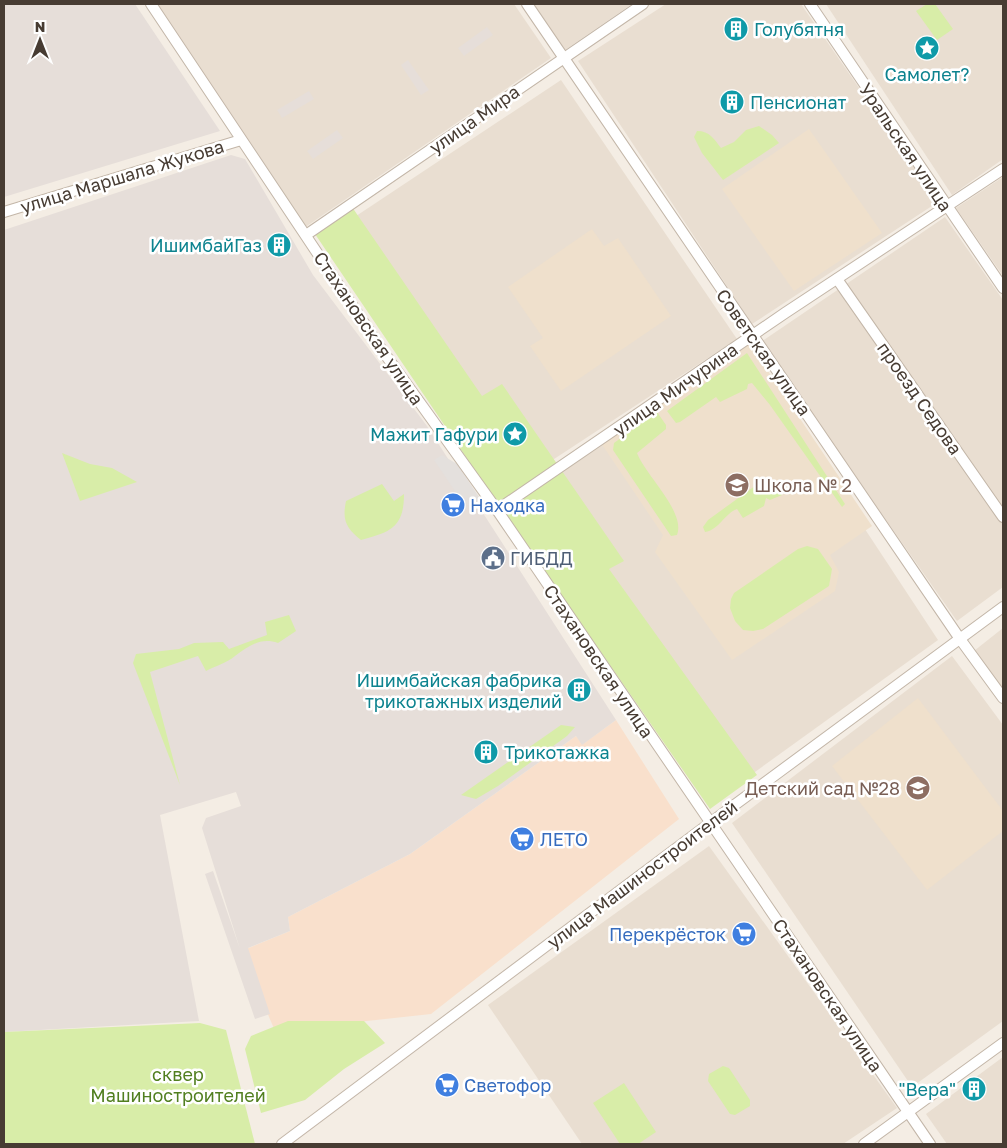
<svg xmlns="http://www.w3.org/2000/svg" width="1007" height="1148" font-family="'Golos Text',sans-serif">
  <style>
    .residential { fill: #e9ded1 }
    .commercial { fill: #f9e0cc }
    .industrial { fill: #e6ded9 }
    .education { fill: #efe0cc }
    .green { fill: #d8eda8 }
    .parking { fill: #e4e0dd }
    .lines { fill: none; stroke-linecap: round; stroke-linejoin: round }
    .minor-casing { stroke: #c3b6a8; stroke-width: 12 }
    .minor { stroke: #fff; stroke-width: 10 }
    .labels { text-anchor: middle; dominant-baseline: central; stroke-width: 5; stroke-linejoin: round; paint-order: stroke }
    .culture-label { font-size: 18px; fill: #0d838f; stroke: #fff; text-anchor: end }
    .street-label { font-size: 18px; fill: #473c33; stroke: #fff }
    .education-label { font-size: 18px; fill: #785e54; stroke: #fff; text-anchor: start }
    .shop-label { font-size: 18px; fill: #366cbe; stroke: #fff; text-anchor: start }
    .service-label { font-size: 18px; fill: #4e5e75; stroke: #fff; text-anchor: start }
    .park-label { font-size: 18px; fill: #517f20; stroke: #fff }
  </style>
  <rect width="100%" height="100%" fill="#f4ede4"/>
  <g class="residential">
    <polygon points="154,4 514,4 551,58 304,228"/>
    <polygon points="534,4 632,4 565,50"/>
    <polygon points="666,4 801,4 938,202 752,324 578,61"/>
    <polygon points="826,4 1003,4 1003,159 952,195"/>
    <polygon points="561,80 737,339 496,497 323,238"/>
    <polygon points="1003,177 1003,276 956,208"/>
    <polygon points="945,217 1003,300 1003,587 957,621 761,342"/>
    <polygon points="747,350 938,640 716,800 512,505"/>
    <polygon points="1003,628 1003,690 974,651"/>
    <polygon points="952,656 1003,725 1003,1021 912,1087 732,823"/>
    <polygon points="709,846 897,1108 843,1144 582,1144 488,1005"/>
    <polygon points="1003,1057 1003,1144 947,1144 926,1114"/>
  </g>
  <polygon class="commercial" points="616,720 679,819 431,1014 275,1031 241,951 290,931 288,917 410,854 576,736 583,744"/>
  <g class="industrial">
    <polygon points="4,4 135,4 220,131 4,197"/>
    <polygon points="487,27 493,35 464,56 458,48"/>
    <polygon points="408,60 429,90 421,95 401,65"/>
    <polygon points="309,91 314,99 282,118 277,110"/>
    <polygon points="337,130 343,138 313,159 307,151"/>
    <polygon points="231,155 245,159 313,275 427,426 616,720 582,745 576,736 410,854 288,917 290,931 248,948 270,1014 255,1019 205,874 213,871 240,949 202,828 206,818 241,806 236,792 160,815 199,1021 4,1032 4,230"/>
  </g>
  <g class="education">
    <polygon points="809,129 882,233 794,291 722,189"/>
    <polygon points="592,229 604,246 618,238 671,316 561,391 530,346 543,338 508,287"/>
    <polygon points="750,344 872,526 830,555 839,572 835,591 732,660 655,552 663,535 601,443"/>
    <polygon points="918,698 1003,811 1003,831 927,890 832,766"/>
  </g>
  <g class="green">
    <polygon points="927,4 935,4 953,29 937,40 916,11"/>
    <path d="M759,126L772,135L779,143L723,180L702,153L694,137L697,131C710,131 714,139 721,148L734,142L746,130Z"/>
    <polygon points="352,207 482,396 502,384 624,561 609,569 757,775 710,809 493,497 315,234"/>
    <polygon points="747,353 845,504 842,507 770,405 752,383 748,384 747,389 720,402 716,397 680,422 676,423 667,411"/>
    <path d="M657,412L666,425V429L637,453C646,476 686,512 677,535L671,536L613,450L614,443Z"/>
    <polygon points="62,453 90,464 112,468 137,482 80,501"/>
    <path d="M759,483L765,490L774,486L782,495L770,500L766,498L764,506L743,518L737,509C724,514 719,530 705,532L703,527L708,520Z"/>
    <path d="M382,484L394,501L404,494C404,527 391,532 361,540C346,528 342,520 346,501Z"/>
    <polygon points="807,546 818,549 832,569 829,586 763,629 753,631 743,630 735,621 730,608 731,599 734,593 798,549"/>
    <path d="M289,615L296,631L278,643C260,637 249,646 235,656C227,663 215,666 206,671L198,656L150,672L180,785L133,663L136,654L179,649L194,643L223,642L229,649L267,635L265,622Z"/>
    <polygon points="561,725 575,727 567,736 498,786 476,799 461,795"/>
    <polygon points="288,1021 364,1021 385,1043 344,1069 305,1100 261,1113 245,1049 251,1036"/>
    <polygon points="200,1023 226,1030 255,1144 4,1144 4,1032"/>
    <polygon points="723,1066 729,1068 750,1100 750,1106 735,1115 730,1114 708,1081 709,1074"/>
    <polygon points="624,1083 656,1132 638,1144 620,1144 593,1103"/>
  </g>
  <polygon class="parking" points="442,455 457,464 485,506 473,513 462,496 459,497 434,460"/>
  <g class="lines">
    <defs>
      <g id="minor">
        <polyline points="151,4 382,350 497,510 930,1144"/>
        <polyline points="527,4 960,639 1003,698"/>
        <polyline points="810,4 1003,288"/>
        <polyline points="4,212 241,140"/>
        <polyline points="306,235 643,4"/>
        <polyline points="837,279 1003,517"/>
        <polyline points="497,510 785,313 1003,169"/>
        <polyline points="282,1144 710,823 1003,607"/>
        <polyline points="864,1144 1003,1043"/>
      </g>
    </defs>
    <use href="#minor" class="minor-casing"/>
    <use href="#minor" class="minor"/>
  </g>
  <defs>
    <symbol id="building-disc" viewBox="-11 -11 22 22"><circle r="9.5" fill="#0f9aa8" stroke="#fff"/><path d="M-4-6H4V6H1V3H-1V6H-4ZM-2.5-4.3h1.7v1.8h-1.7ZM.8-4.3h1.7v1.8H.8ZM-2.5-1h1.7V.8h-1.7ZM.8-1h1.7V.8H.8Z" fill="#fff"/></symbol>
    <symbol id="sight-disc" viewBox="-11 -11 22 22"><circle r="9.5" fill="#0f9aa8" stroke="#fff"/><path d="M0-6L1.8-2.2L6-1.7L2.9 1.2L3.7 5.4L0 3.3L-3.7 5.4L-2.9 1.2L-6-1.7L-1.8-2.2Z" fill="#fff"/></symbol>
    <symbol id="school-disc" viewBox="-11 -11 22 22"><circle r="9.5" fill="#8d6e63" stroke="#fff"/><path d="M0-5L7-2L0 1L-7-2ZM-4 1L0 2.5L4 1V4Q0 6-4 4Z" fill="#fff"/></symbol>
    <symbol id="supermarket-disc" viewBox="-11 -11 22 22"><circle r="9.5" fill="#3f7fe0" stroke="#fff"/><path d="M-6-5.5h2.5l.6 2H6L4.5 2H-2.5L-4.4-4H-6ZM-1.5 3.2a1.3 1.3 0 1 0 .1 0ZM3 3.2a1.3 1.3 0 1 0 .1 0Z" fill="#fff"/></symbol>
    <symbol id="civic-disc" viewBox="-11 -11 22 22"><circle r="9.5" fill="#5c6f8a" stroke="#fff"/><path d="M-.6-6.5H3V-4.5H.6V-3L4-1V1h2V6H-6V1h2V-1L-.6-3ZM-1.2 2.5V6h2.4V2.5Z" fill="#fff"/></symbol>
  </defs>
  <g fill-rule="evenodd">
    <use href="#building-disc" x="722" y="15" width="28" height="28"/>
    <use href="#sight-disc" x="913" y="34" width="28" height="28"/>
    <use href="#building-disc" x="718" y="88" width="28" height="28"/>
    <use href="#building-disc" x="265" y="231" width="28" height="28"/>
    <use href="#sight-disc" x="501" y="420" width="28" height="28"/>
    <use href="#school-disc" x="723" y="471" width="28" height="28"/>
    <use href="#supermarket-disc" x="439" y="491" width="28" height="28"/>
    <use href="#civic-disc" x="479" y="544" width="28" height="28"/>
    <use href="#building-disc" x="565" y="676" width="28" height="28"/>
    <use href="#building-disc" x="472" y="738" width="28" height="28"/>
    <use href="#school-disc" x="904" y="774" width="28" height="28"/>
    <use href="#supermarket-disc" x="508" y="825" width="28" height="28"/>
    <use href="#supermarket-disc" x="730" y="920" width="28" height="28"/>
    <use href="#supermarket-disc" x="433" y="1071" width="28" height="28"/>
    <use href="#building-disc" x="960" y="1075" width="28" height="28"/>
  </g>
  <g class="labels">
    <g class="culture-label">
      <text x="754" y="29" text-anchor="start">Голубятня</text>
      <text x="927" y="74" text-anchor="middle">Самолет?</text>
      <text x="750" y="102" text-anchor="start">Пенсионат</text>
      <text x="262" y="245">ИшимбайГаз</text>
      <text x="498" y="434">Мажит Гафури</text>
      <text x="562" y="680">Ишимбайская фабрика<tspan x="562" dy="21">трикотажных изделий</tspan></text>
      <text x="504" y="752" text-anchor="start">Трикотажка</text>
      <text x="956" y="1089">"Вера"</text>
    </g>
    <g class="street-label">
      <text transform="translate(474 119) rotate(-35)">улица Мира</text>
      <text transform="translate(906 147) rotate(56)">Уральская улица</text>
      <text transform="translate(122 176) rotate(-17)">улица Маршала Жукова</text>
      <text transform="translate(369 328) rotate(56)">Стахановская улица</text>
      <text transform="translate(764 352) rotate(55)">Советская улица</text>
      <text transform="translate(675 389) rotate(-35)">улица Мичурина</text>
      <text transform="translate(920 398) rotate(55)">проезд Седова</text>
      <text transform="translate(599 661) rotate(56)">Стахановская улица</text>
      <text transform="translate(642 874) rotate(-37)">улица Машиностроителей</text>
      <text transform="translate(828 995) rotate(56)">Стахановская улица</text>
    </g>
    <g class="education-label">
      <text x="754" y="485">Школа № 2</text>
      <text x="900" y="788" text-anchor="end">Детский сад №28</text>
    </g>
    <g class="shop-label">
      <text x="470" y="505">Находка</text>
      <text x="540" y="839">ЛЕТО</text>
      <text x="726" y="934" text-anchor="end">Перекрёсток</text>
      <text x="464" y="1085">Светофор</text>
    </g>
    <g class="service-label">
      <text x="510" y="558">ГИБДД</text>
    </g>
    <g class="park-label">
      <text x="178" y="1074">сквер<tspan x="178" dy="21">Машиностроителей</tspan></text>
    </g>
  </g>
  <rect width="1007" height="1148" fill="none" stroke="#473c33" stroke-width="10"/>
  <g transform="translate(40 40)" stroke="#ffffff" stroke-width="4" paint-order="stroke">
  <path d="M0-4L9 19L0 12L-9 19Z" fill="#473c33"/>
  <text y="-8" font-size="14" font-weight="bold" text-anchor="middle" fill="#473c33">N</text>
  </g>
</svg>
